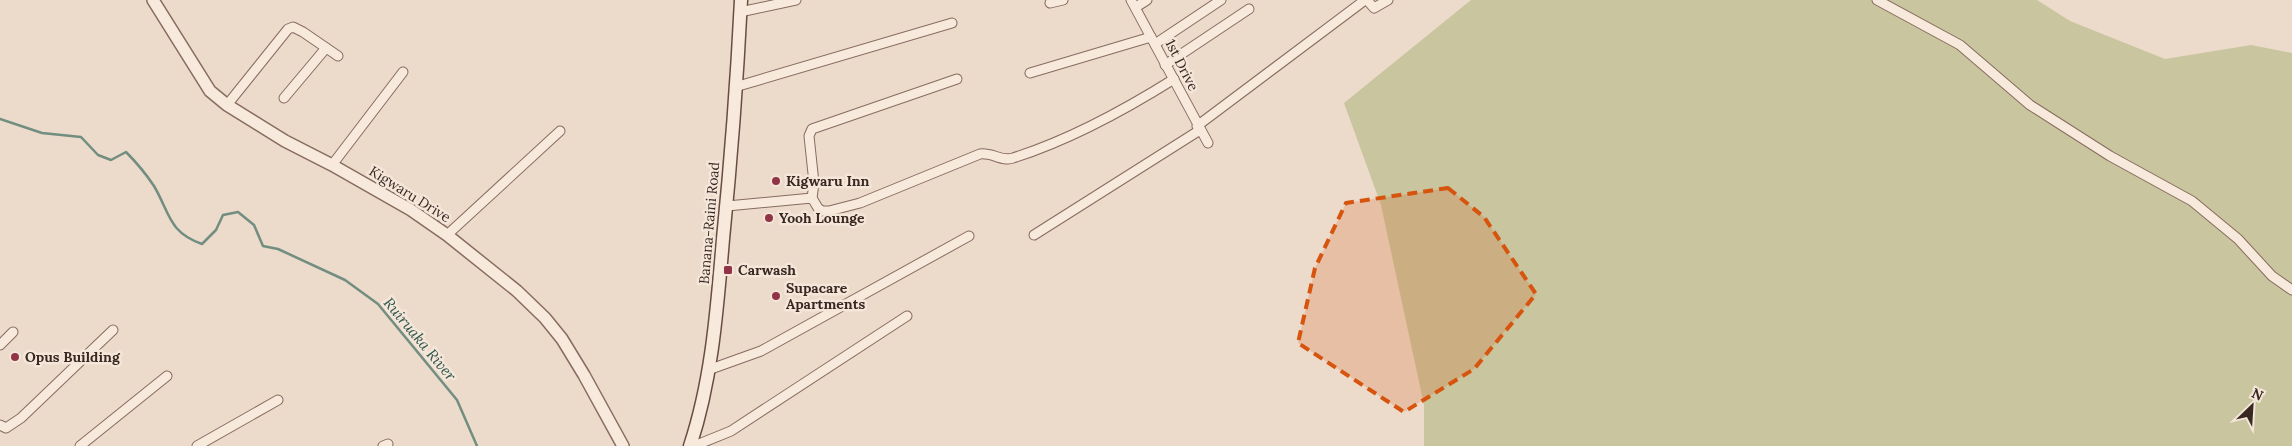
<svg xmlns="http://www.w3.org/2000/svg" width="2292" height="446" font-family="Lora,serif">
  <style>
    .green { fill: #c9c59e }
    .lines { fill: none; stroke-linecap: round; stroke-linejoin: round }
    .stream { stroke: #718e81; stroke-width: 2.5 }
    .minor-casing { stroke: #876c5f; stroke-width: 11 }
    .tertiary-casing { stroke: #876c5f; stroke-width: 14 }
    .secondary-casing { stroke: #694d42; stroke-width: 15 }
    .minor { stroke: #f7e9dc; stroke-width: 9 }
    .tertiary { stroke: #f7e9dc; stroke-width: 11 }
    .secondary { stroke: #f7e9dc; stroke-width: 12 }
    .marked { fill: #d6540e; fill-opacity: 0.2; stroke: #d6540e; stroke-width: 4; stroke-dasharray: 10 6; stroke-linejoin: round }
    .poi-dot { fill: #913448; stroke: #f4e6d9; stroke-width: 2 }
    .labels { text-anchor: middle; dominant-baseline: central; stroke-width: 5; stroke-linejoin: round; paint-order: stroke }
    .street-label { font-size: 14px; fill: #392822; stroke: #f4e6d9 }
    .poi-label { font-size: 14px; font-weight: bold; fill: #392822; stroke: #f4e6d9; text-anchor: start }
    .water-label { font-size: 15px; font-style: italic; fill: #32574d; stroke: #f4e6d9 }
  </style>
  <rect width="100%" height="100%" fill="#ecdaca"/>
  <polygon class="green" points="1471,0 2037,0 2070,21 2165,59 2251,45 2292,53 2292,446 1424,446 1424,405 1381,205 1344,103"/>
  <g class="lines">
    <path class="stream" d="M0,119L42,133L81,137L98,155L111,160L126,152C136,162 146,174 154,186C170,213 168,232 202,244L216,230L223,215L238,212L254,225L263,246L278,249L345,280L378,304L457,400L477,446"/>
    <defs>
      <g id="minor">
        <polyline points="1131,0 1208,143"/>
        <polyline points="1367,0 1374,8 1388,0"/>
        <polyline points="1877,0 1960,45 2030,105 2110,156 2192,201 2238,239 2272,276 2292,290"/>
        <polyline points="1050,3 1063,0"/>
        <polyline points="1136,7 1147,0"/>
        <polyline points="740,12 796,0"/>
        <polyline points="1155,44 1221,0"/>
        <polyline points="1165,65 1249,9"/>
        <polyline points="1030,73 1151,37"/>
        <polyline points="735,87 952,23"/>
        <polyline points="284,98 326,48"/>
        <polyline points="227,105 288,29 293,27 303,32 338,56"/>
        <polyline points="1197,126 1365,0"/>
        <polyline points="332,165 403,72"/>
        <polyline points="812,198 814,183 809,136 812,129 957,79"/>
        <path d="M727,206L812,198L818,208L822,211H829L860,203L980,154C991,152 1003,162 1013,158C1070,140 1123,111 1174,79"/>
        <polyline points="447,235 560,131"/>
        <polyline points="1034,235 1200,130"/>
        <polyline points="0,345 13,332"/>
        <polyline points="708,370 761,351 969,236"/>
        <polyline points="0,425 6,428 21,418 113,330"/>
        <polyline points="80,446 167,376"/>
        <polyline points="197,446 278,400"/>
        <polyline points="383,446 388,444"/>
        <polyline points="694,446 731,431 907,316"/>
      </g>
      <polyline id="tertiary" points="153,0 210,91 227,105 285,141 332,165 411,210 447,235 517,291 545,318 562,339 584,375 623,446"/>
      <path id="secondary" d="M690,446C712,380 717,309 723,239C731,160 737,80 741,0"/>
    </defs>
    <use href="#minor" class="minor-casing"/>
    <use href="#tertiary" class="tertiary-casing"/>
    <use href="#secondary" class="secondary-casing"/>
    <use href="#minor" class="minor"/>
    <use href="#tertiary" class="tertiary"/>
    <use href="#secondary" class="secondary"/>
  </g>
  <path class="marked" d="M1448,188L1484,217L1536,294L1474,369L1404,412L1298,343L1315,268L1346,203Z"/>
  <g class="poi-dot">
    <circle cx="776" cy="181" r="5"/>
    <circle cx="769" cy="218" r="5"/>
    <rect x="723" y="265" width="10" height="10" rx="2.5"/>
    <circle cx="776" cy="296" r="5"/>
    <circle cx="15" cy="357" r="5"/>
  </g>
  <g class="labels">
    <g class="street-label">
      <text transform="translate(1182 65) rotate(63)">1st Drive</text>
      <text transform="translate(410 194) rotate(32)">Kigwaru Drive</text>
      <text transform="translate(709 223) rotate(-85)">Banana-Raini Road</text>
    </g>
    <g class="poi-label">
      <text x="786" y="181">Kigwaru Inn</text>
      <text x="779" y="218">Yooh Lounge</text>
      <text x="738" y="270">Carwash</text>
      <text x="786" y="288">Supacare<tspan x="786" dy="16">Apartments</tspan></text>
      <text x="25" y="357">Opus Building</text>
    </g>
    <g class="water-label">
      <text transform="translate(420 339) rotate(50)">Ruiruaka River</text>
    </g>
  </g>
  <g transform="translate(2252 406) rotate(25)" stroke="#f4e6d9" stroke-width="4" paint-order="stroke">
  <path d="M0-4L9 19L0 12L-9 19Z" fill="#392822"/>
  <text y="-8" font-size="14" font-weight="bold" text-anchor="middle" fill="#392822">N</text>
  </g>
</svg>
